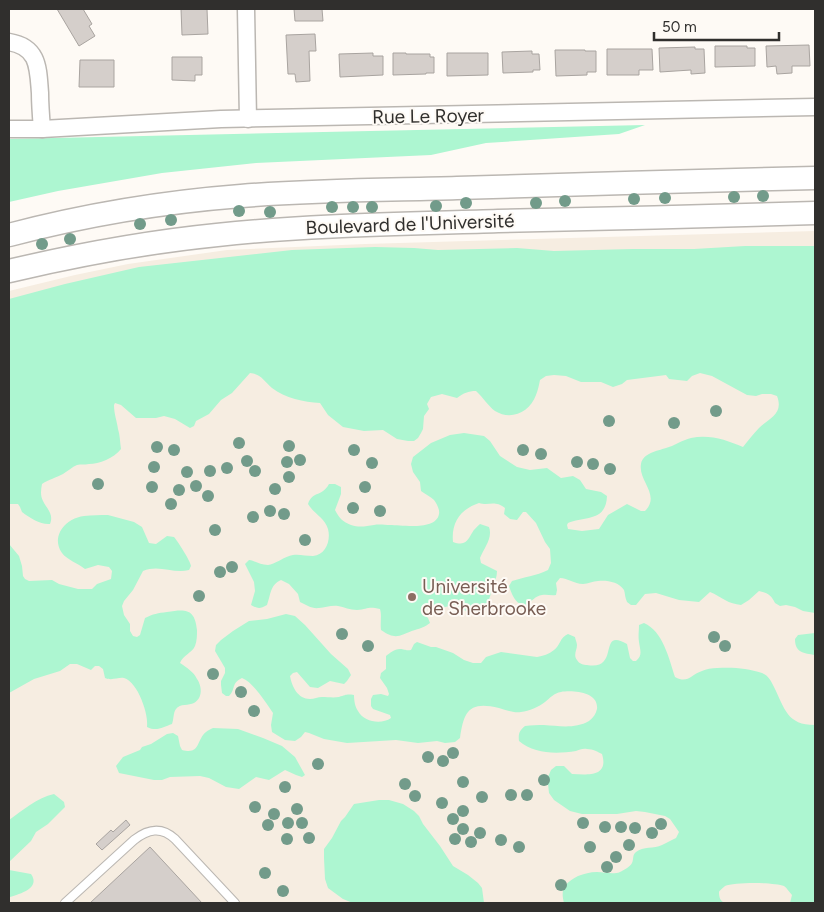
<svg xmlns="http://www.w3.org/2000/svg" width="824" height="912" font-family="Figtree,sans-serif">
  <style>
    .built { fill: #f6ede1 }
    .green { fill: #adf6d1 }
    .building { fill: #d5cfcb; stroke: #a9a4a0 }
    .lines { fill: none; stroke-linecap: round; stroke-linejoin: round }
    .service-casing { stroke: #bbb7b2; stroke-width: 10 }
    .minor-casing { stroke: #bbb7b2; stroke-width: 19 }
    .secondary-casing { stroke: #bbb7b2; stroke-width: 25 }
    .service { stroke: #fff; stroke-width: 8 }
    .minor { stroke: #fff; stroke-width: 16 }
    .secondary { stroke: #fff; stroke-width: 22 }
    .tree { fill: #729b8a }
    .education-dot { fill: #8d6e63; stroke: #fefaf5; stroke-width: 2 }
    .labels { text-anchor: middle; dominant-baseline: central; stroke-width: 4; stroke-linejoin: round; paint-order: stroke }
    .street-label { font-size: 19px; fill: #302f2d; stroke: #fefaf5 }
    .education-label { font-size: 19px; fill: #785e54; stroke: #fefaf5; text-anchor: start }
  </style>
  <rect width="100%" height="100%" fill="#fefaf5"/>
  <polygon class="built" points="815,231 815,903 9,903 9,291 75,275 128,264 227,250 365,244"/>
  <g class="green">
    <polygon points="645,125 619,134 486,143 431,155 256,163 162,173 58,191 9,202 9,139"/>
    <path d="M745,246H815V613L803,611L795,607L786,605L780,606L775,603C771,595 768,593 759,591L749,600L741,605C735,604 730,603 725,600C719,597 716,594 710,592L699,602L679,600L656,593L645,594L636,605H631L627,602C625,598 625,593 624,590C619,582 607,580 598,581C593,581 588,584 583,584C574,584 568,578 560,578L556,583L557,590L556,595C551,596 547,594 542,595C535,596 532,601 527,605C516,606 512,595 509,586L512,581C524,577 536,576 548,570L551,563L550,549L545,542L536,523L526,512H523L517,520L510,519L504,514L505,508C495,500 489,506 479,503C461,509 451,522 453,542C464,546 467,542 472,533C474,529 477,527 480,524L489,527C493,538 484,548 480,558L481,563L497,571C497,577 495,581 493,587C487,605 489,609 467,612C459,606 448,603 440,610L431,609L428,606L424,609L425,615L428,618L430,623C425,627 421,628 415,630C399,635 397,641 381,630C380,622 382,616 380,609C368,606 368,609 357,610C350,610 344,607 338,606C331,605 325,608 319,608C312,609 306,605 300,602L298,594L289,584L281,580C270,585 271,594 267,605C260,609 258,609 251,605L255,591L254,582L245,564L249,560C256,561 260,565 268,565C274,565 285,556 293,555C299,554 306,556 313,556C326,555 331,540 328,529C325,518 313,513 308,504C313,490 321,498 329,484H335L341,487V494L335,510C339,518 343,522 351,525C360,528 366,526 374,525C379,524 385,525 390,525C402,525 436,531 439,514C440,510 437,504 434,500C431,497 425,494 421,491L420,482L413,472L411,464L413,457L431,443L450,435L464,433L484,436L490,441L500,456L517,467L530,470L547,468L561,478L573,476L580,480L586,489L601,492L607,496C606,522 585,516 568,523L567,525L568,529L582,531L599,529L608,515L627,504L641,511H645C661,495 638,481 641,464C643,453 657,451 666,448C674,446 682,440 691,438C709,434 727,440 743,447C748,441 753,434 759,428C769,418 784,414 777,396L771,394H762L756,396L747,395L712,376L700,373L692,376L687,381L669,379L666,375L627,380L622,384L613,387L601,382H581L566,376L554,375L546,376L540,380C539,385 538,390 536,395C530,412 511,421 495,411C488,406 483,397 476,391C468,391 464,393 457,398L442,394L431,397L427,404L429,409L424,416L423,429L421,433L418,438L414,441H408L397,439L383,430L364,431L343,427L328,415L320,403C304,402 285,398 272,388C264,381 261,374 250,373L232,393L221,400L209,414L196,421L194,426L190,428L175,419L164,416L156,418H136L121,405L115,403L114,405C114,414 117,421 118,429C120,435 120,443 121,449C114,458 99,464 89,464C84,465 81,464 77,465C72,467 68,471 63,474C56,478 49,479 42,484C41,490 40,495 43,501C47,509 54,514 50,524C41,525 30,518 22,512L20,507L18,504H9V299L65,284L139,267L292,250L375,247L414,248L438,250L517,248L554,251L633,249H694Z"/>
    <path d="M108,515L134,522L142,527L149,543L156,544L167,536L174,537C177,540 191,562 191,566C190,567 190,569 189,570C173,574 159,564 143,571L133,590L124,601L122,606L124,615L130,624V631L133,636L137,637L140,635L145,618C153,614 158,613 167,612C185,609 195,608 197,630C197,635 197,641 195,646C192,653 183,655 180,663C186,667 194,672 197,679C202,686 203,698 194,703C189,706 180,703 176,709C173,713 174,719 172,724C163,727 157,732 147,727C149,715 138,682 124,678C118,677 112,681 105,678L103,669L99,666H95L91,670L77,664H70L60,671L34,679L9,693V544L19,556L22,566L23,576L25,579L29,581L52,580L59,584L78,589H92L97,584L111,579L112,571L109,567L98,565L85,569C78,563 67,560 62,553C50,535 67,518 84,516C92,515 100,515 108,515Z"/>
    <path d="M286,614L295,616L305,625L331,654L348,669L351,675L347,681L344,684L330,681L318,688L310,687L297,672L293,673L290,676C292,687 298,699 310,699C314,699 318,697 322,697C328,697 333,698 339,697C346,695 346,694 354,695C354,700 355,707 358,711C364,722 381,725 391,718L390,715L373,709L371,706V699L373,695L381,694L388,696L389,694L387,688L380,678L381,673L386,669V656C390,653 394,649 400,649C405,649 405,651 411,650L414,644L417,642L431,647H436L453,653L464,660L473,663H481L486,657L501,652L537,657C543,656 549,654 554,650C560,646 560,637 568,634L575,637C575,638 577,643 577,645C577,650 573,655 577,660C579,664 584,665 587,665C621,671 597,627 627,644L630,658L633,661H636C643,655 640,650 639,642C638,636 639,631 639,625L644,623C663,631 669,659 675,677C688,684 690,675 702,671C706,669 712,668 717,668C732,667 748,668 762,673C769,676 771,681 774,687C785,709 787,725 815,725V903H790L792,895C789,892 787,888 784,886C774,882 734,882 725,886C724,887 719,891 719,892C719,897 720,901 725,903H564C560,888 565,883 578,876C584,874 590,872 597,872C605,872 613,875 620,872C624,870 630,867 632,863C634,859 632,855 636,852C643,846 654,849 662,845C667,843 671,840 676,838L679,832L670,819L665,816L645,812L636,811L617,814H582L570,811L554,800L549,793L548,784V777L551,770L556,766H564L572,774C588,775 609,777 602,754C598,752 593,749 587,749C583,748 579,750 576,751C556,754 534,754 519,741C518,733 520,730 525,726C531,725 538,725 544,725C559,726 575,729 589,721C593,718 596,714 597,709C599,692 573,690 561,692C554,693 550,698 545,702C539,707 529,711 521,712C513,713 506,710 499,708C469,701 464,711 460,738L455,742L445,743L437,741L418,743L396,740L347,743L324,739L309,733L305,732L301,737L295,741L285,740L272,732L271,725L273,713C266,703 253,682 242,678C231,683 236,689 229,696H226L222,693L221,685V681L225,673V668L215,651L216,645L221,640L233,631L249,621L267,619Z"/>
    <path d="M815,633V655C804,653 795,653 795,639L798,635Z"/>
    <path d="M213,728L238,729L263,738L282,746L295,757L305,775L302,777L296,775L285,770L269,780L256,777L239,789L226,787L209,778L200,776L170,777L162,780H154L119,773L116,766L123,757L140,750L142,747L151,744L167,734L173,733L178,736L180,746L182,750C201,755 196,740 206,732C208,730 211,729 213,728Z"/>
    <path d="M54,794L64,802L65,807L48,824L36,832L31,841L9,862V820C23,810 37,798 54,794Z"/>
    <polygon points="379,800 389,800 403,804 414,811 419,816 423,824 440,846 453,866 468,875 478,883 482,888 484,903 353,903 343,899 328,888 325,879 324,858 324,849 332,838 341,821 345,817 354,804"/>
    <path d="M9,870L31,874C41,888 20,894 10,897L9,899Z"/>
  </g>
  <g class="building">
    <polygon points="57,9 83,9 92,24 89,26 95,36 79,46"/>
    <polygon points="181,9 207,9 208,34 182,35"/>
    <polygon points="294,9 322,9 323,21 295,21"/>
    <polygon points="315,34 316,51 309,51 310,81 296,82 295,74 288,74 286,35"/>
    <polygon points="809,45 810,66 792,66 792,73 777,74 776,66 767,67 766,46"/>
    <polygon points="715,46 747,46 747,48 755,48 755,66 715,67"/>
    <polygon points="695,47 695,49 704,49 705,73 691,74 691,70 660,72 659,48"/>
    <polygon points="607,49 652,49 653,70 639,70 639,75 607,75"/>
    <polygon points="555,50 585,50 585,51 596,51 596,72 587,72 587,75 556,76"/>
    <polygon points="532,51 532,54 539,54 540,70 533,70 533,72 503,73 502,52"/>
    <polygon points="373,53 373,56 383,56 383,75 340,77 339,54"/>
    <polygon points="393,53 406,53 406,54 430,54 430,57 434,57 434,73 426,73 426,74 393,75"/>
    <polygon points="447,53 488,53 488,75 447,76"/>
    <polygon points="172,57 202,57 202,75 195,75 195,81 172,80"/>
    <polygon points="80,60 114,60 114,87 79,87"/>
    <polygon points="126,820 130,825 102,850 96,844 111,830 113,832"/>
    <polygon points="150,847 202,903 90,903"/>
  </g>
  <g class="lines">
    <defs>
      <path id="service" d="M65,903L134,840C148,829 161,826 175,839L235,903"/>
      <g id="minor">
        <polyline points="246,9 248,119"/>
        <path d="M9,42C39,47 38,68 40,93C40,105 41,117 42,129"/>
        <polyline points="9,129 42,129 221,119 815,107"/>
      </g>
      <g id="secondary">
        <path d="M9,235C85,215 163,202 241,196C313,190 385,190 457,188C576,184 696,181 815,178"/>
        <path d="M9,271C77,255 147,242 217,235C310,225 404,224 498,221C604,219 709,216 815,213"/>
      </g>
    </defs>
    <use href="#service" class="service-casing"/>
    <use href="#minor" class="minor-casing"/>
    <use href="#secondary" class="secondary-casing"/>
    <use href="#service" class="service"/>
    <use href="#minor" class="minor"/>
    <use href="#secondary" class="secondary"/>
  </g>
  <g class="tree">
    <circle cx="763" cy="196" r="6"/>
    <circle cx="734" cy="197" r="6"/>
    <circle cx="665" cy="198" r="6"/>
    <circle cx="634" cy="199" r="6"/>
    <circle cx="565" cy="201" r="6"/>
    <circle cx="466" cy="203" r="6"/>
    <circle cx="536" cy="203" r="6"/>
    <circle cx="436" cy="206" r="6"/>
    <circle cx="332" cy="207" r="6"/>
    <circle cx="353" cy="207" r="6"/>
    <circle cx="372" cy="207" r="6"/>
    <circle cx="239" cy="211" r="6"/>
    <circle cx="270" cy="212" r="6"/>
    <circle cx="171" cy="220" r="6"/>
    <circle cx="140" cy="224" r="6"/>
    <circle cx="70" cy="239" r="6"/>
    <circle cx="42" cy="244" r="6"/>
    <circle cx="716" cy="411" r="6"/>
    <circle cx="609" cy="421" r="6"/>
    <circle cx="674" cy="423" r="6"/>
    <circle cx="239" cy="443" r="6"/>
    <circle cx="289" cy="446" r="6"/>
    <circle cx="157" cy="447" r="6"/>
    <circle cx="174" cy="450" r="6"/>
    <circle cx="354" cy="450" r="6"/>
    <circle cx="523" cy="450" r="6"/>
    <circle cx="541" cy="454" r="6"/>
    <circle cx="300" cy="460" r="6"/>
    <circle cx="247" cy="461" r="6"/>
    <circle cx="287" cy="462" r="6"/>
    <circle cx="577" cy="462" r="6"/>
    <circle cx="372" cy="463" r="6"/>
    <circle cx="593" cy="464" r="6"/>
    <circle cx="154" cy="467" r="6"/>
    <circle cx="227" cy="468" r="6"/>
    <circle cx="610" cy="469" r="6"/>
    <circle cx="210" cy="471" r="6"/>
    <circle cx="255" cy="471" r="6"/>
    <circle cx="187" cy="472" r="6"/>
    <circle cx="289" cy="477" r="6"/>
    <circle cx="98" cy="484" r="6"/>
    <circle cx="196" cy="486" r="6"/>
    <circle cx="152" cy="487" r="6"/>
    <circle cx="365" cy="487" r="6"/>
    <circle cx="275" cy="489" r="6"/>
    <circle cx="179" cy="490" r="6"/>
    <circle cx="208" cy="496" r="6"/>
    <circle cx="171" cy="504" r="6"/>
    <circle cx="353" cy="508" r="6"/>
    <circle cx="270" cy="511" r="6"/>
    <circle cx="380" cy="511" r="6"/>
    <circle cx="284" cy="514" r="6"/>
    <circle cx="253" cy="517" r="6"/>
    <circle cx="215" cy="530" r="6"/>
    <circle cx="305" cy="540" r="6"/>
    <circle cx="232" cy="567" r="6"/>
    <circle cx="220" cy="572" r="6"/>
    <circle cx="199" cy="596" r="6"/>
    <circle cx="342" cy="634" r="6"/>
    <circle cx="714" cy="637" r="6"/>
    <circle cx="368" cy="646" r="6"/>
    <circle cx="725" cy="646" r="6"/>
    <circle cx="213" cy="674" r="6"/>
    <circle cx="241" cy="692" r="6"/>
    <circle cx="254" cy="711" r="6"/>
    <circle cx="453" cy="753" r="6"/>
    <circle cx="428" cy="757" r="6"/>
    <circle cx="443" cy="761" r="6"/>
    <circle cx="318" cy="764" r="6"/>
    <circle cx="544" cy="780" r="6"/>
    <circle cx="463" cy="782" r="6"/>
    <circle cx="405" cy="784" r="6"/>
    <circle cx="285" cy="787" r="6"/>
    <circle cx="511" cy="795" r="6"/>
    <circle cx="527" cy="795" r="6"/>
    <circle cx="415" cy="796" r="6"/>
    <circle cx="482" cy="797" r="6"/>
    <circle cx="442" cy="803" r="6"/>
    <circle cx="255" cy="807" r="6"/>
    <circle cx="297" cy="809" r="6"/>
    <circle cx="463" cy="811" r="6"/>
    <circle cx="274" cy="814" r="6"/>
    <circle cx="453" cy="819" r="6"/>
    <circle cx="288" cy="823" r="6"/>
    <circle cx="302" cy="823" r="6"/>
    <circle cx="583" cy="823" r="6"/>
    <circle cx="661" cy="824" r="6"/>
    <circle cx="268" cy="825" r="6"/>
    <circle cx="605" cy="827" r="6"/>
    <circle cx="621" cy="827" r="6"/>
    <circle cx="635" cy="828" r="6"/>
    <circle cx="463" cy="829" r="6"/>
    <circle cx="480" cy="833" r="6"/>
    <circle cx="652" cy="833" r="6"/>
    <circle cx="309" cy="838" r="6"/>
    <circle cx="287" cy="839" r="6"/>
    <circle cx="455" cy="839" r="6"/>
    <circle cx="501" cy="840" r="6"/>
    <circle cx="471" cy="842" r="6"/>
    <circle cx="629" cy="845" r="6"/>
    <circle cx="519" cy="847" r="6"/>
    <circle cx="590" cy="847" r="6"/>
    <circle cx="616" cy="857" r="6"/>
    <circle cx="607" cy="867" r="6"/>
    <circle cx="265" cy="873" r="6"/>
    <circle cx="561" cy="885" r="6"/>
    <circle cx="283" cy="891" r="6"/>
  </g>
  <circle class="education-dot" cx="412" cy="597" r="5"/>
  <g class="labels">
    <g class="street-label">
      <text transform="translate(428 116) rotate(-1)">Rue Le Royer</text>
      <text transform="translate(410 224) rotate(-2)">Boulevard de l'Université</text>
    </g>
    <g class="education-label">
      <text x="422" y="586">Université<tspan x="422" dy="22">de Sherbrooke</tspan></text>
    </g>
  </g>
  <rect width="824" height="912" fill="none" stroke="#302f2d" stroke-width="20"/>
  <path d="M654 32v8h125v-8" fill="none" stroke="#302f2d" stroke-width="2.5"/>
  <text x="662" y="32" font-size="15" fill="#302f2d" stroke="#fefaf5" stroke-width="4" paint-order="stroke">50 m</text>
</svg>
